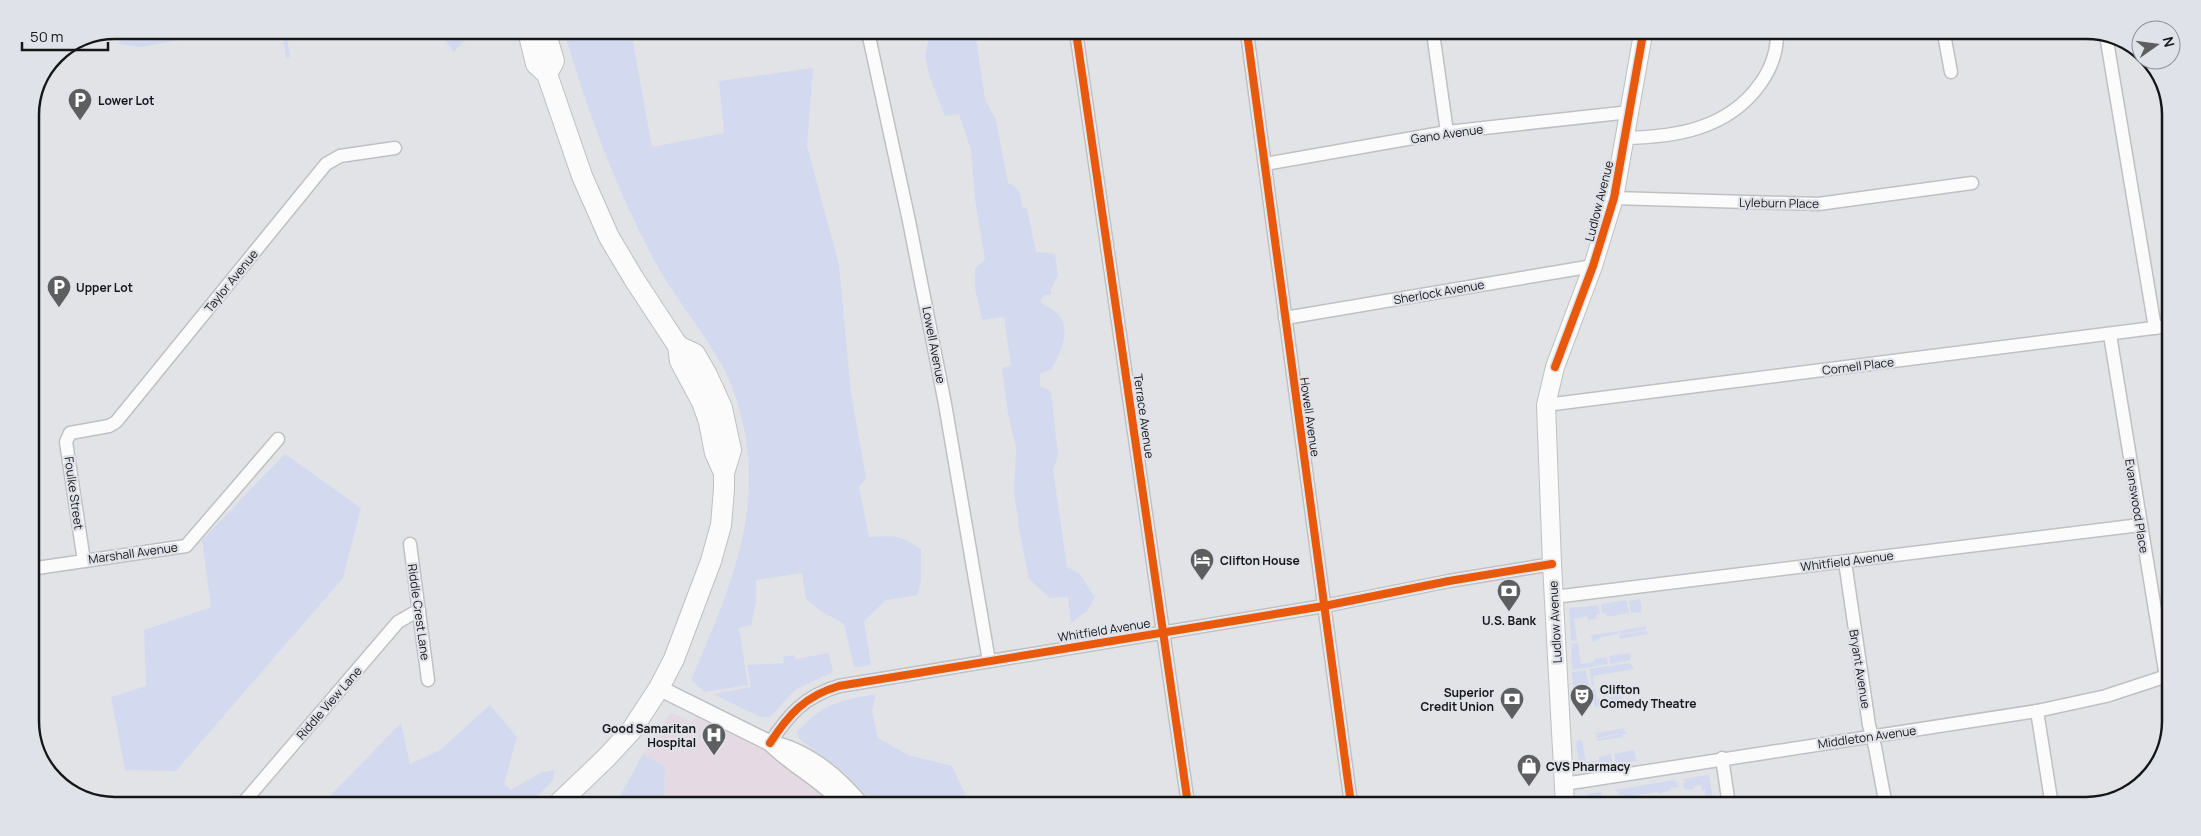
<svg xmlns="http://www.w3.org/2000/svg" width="2201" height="836" font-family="Manrope,sans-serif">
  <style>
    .medical { fill: #e5dae3 }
    .green { fill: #d3daf0 }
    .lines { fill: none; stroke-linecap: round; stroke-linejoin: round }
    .minor-casing { stroke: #bfc0c2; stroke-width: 15 }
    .tertiary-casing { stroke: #bfc0c2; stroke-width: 18 }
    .secondary-casing { stroke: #bfc0c2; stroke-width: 20 }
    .primary-casing { stroke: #bfc0c2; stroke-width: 22 }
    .minor { stroke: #fbfbfb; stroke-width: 12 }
    .tertiary { stroke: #fbfbfb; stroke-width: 15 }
    .secondary { stroke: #fbfbfb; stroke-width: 18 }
    .primary { stroke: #fbfbfb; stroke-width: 20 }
    .cycleway-casing { stroke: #e0e2e9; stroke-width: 11 }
    .cycleway { stroke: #e8590c; stroke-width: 8 }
    .labels { text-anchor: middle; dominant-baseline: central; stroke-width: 4.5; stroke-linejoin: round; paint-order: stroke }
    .poi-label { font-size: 12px; font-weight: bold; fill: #151618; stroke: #e0e2e9; text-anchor: start }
    .street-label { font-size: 12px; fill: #151618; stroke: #e0e2e9 }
    .rim { fill: none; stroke: #151618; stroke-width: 2.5 }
  </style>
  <rect width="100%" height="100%" fill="#e2e3e7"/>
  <polygon class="medical" points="700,709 770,743 842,803 664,803 665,766 643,754 670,714 673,713 692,722"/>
  <g class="green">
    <polygon points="122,30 186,30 183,39 142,47 119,44"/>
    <polygon points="282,30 286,30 290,57 286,58"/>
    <polygon points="438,31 476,31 468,36 454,52"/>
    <path d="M564,31H631L652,147L724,133L719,81L813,68L807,146L839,265L851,393L866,478L859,487L869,537C895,536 898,534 921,549V579L918,595L886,600L864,621L871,665L856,667L854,666L844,624L821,611L806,599L802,573L756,580V602L751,625L739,628L748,685L705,692L691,680C728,593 767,509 740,412C737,400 733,388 728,377C708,336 677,302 655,262C616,189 587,111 564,31Z"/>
    <path d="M930,32H975L985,99L996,120L1008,183C1021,188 1021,194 1022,207L1027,209L1036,252L1055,254L1058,276L1051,289V294L1044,295L1040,302C1045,306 1053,309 1057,313C1073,330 1060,352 1052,369L1040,374V386L1051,391L1058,456L1053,470L1067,567L1079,573L1095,597L1088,610L1071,623L1068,597L1050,598L1029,579L1020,534L1014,491L1016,448L1008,414L1002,368L1011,366L1004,317L982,320L975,288V269L985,259L975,200L971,150L959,114L945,116L929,75L925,56Z"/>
    <polygon points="285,454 361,508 343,578 176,771 125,770 111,697 146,686 144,630 211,607 202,540"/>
    <polygon points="1640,599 1642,612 1631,613 1629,601"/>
    <polygon points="1627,600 1629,613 1607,617 1606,613 1602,614 1601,604"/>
    <polygon points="1598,605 1600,614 1596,615 1597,619 1588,620 1587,616 1574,619 1577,640 1571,641 1569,608"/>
    <polygon points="1647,626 1646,630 1620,634 1619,631"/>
    <polygon points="1618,631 1618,634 1602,637 1593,643 1591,635"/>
    <polygon points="1646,631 1648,634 1620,639 1619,635"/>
    <polygon points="1578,643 1581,664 1594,662 1594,659 1607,657 1608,664 1572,670 1571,644"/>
    <polygon points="829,653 833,672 795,690 770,717 760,717 713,694 751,687 747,665 784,663 783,657 794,655 795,659"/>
    <polygon points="1631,653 1630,660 1610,664 1609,656"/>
    <polygon points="1630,663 1634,669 1593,676 1594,686 1592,686 1589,669"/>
    <polygon points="1586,670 1592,707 1574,710 1572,672"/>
    <polygon points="1595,689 1597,699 1622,695 1624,709 1615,704 1595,707 1592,690"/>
    <path d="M876,694L872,711L878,738L908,755L952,766L969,803H874L844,772L799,739L797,732C824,703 838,701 876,694Z"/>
    <polygon points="490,705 517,737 504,784 511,790 540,773 554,770 554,779 532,802 324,802 401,723 410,764 440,750"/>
    <polygon points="1626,728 1620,733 1597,738 1596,733"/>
    <path d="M1623,731H1626L1627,734H1622L1623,737L1598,741L1597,739C1604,737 1617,736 1623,731Z"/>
    <polygon points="1582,740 1586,762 1599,760 1599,757 1611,754 1613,765 1579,770 1576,741"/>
    <polygon points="1634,750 1636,761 1616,764 1614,754"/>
    <polygon points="643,754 665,766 664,803 616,803"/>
    <polygon points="1707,775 1709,775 1714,805 1708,805 1709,804 1708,796 1706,796 1705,790 1702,790 1701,785 1694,786 1694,789 1686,790 1684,788 1683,784 1686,782 1682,779"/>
    <polygon points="1674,780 1679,787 1671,788 1671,790 1658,794 1658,792 1638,795 1638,798 1631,799 1629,797 1624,798 1624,795 1619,795 1618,792 1615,790"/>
    <polygon points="1601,792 1603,801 1595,803 1595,805 1587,805 1587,794"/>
  </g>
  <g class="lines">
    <defs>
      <g id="minor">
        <polyline points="868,32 909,221 945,404 989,661"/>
        <polyline points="1076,32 1188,804"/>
        <polyline points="1247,33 1351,804"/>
        <polyline points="1433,33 1447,132"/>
        <polyline points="1944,34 1951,72"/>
        <polyline points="2106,35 2155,328"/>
        <path d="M1625,138C1676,137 1728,129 1760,84C1771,69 1777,53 1777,34"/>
        <polyline points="1265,164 1447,132 1630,112"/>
        <polyline points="1614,198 1818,204 1972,183"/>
        <polyline points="1285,318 1593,266"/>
        <polyline points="2110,335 2166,677"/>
        <polyline points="1546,405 2169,326"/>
        <polyline points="410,544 428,680"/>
        <polyline points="84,561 66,442 70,433 109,426 116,422 326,164 340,156 395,148"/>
        <polyline points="1845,562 1869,725 1875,747 1886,806"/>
        <polyline points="30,569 186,546 278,439"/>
        <polyline points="1554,597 2140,525"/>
        <polyline points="2037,711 2052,806"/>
        <path d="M770,743C789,714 805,696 839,686L1324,606L1449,581L1552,564"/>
        <polyline points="1722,758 1729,805"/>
        <polyline points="1564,784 2037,711 2106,696 2167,676"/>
        <polyline points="244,802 398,622 419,610"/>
      </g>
      <g id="tertiary">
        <path d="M659,688L770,743C806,750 837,776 860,803"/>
        <path d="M770,743C792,766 822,779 842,803"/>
      </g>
      <polyline id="secondary" points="1565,805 1552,564 1546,405 1555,367 1593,266 1614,198 1643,34"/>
      <g id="primary">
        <polyline points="528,31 536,64 547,74 582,176 609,237 634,279 678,346 680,361 702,402 709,422 715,453 724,473 724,489 721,525 711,561 674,659 659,688 631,731 606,758 560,802"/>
        <polyline points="545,31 554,61 547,74"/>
        <polyline points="678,346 695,354 707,375 722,408 731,450 724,473"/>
      </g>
    </defs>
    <use href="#minor" class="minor-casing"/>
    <use href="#tertiary" class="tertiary-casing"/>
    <use href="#secondary" class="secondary-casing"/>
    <use href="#primary" class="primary-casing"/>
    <use href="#minor" class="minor"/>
    <use href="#tertiary" class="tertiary"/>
    <use href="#secondary" class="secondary"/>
    <use href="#primary" class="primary"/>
    <defs>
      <g id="cycleway">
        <polyline points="1076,32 1188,804"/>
        <polyline points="1247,33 1351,804"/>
        <polyline points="1555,367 1593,266 1614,198 1643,34"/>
        <path d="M770,743C789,714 805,696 839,686L1324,606L1449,581L1552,564"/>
      </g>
    </defs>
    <use href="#cycleway" class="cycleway-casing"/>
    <use href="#cycleway" class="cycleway"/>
  </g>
  <defs>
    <symbol id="parking-pin" viewBox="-11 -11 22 30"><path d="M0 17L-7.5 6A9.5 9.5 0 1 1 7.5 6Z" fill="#5d5e60" stroke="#e0e2e9"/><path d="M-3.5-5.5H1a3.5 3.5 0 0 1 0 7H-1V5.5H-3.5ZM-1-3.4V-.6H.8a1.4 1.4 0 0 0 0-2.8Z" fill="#fff"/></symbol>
    <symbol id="hotel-pin" viewBox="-11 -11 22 30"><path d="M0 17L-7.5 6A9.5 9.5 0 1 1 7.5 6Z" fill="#5d5e60" stroke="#e0e2e9"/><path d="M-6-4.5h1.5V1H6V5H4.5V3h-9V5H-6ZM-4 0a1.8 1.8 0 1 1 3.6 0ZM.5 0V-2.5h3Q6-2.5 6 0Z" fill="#fff"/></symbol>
    <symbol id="bank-pin" viewBox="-11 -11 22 30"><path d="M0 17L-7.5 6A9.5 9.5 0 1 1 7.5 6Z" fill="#5d5e60" stroke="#e0e2e9"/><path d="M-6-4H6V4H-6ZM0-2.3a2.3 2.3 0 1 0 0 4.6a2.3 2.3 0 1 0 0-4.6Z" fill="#fff"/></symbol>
    <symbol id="theatre-pin" viewBox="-11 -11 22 30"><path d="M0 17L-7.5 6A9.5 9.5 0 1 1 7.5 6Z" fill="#5d5e60" stroke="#e0e2e9"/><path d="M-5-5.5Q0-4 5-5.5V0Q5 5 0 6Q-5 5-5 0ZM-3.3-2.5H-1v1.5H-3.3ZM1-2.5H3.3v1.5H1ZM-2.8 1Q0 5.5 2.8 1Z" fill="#fff"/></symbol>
    <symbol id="hospital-pin" viewBox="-11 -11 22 30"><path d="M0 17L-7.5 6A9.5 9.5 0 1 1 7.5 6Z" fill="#5d5e60" stroke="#e0e2e9"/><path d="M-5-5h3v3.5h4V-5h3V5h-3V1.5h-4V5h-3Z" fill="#fff"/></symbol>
    <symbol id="shop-pin" viewBox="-11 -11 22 30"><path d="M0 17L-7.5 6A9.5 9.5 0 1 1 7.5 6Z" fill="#5d5e60" stroke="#e0e2e9"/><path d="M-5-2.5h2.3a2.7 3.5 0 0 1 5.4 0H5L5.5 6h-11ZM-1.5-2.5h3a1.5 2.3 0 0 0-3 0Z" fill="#fff"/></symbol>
  </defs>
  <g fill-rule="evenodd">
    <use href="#parking-pin" x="66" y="86" width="28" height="38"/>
    <use href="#parking-pin" x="45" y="273" width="28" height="38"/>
    <use href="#hotel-pin" x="1188" y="546" width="28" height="38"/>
    <use href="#bank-pin" x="1495" y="577" width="28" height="38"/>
    <use href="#theatre-pin" x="1568" y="682" width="28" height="38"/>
    <use href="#bank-pin" x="1498" y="685" width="28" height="38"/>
    <use href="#hospital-pin" x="700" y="721" width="28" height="38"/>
    <use href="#shop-pin" x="1515" y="752" width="28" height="38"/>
  </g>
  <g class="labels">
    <g class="poi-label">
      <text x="98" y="100">Lower Lot</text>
      <text x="76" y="287">Upper Lot</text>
      <text x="1220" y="560">Clifton House</text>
      <text x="1509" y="620" text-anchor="middle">U.S. Bank</text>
      <text x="1600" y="689">Clifton<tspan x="1600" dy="14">Comedy Theatre</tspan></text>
      <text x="1494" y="692" text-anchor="end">Superior<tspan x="1494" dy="14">Credit Union</tspan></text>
      <text x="696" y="728" text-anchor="end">Good Samaritan<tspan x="696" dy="14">Hospital</tspan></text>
      <text x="1546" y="766">CVS Pharmacy</text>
    </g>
    <g class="street-label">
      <text transform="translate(1447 134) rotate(-8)">Gano Avenue</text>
      <text transform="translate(1599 201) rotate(-76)">Ludlow Avenue</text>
      <text transform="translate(1779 203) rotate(1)">Lyleburn Place</text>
      <text transform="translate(231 281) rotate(-51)">Taylor Avenue</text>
      <text transform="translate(1439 292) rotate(-10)">Sherlock Avenue</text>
      <text transform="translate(934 345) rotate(79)">Lowell Avenue</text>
      <text transform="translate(1858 366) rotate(-7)">Cornell Place</text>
      <text transform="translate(1144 416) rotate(82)">Terrace Avenue</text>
      <text transform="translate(1310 417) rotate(82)">Howell Avenue</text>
      <text transform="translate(74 493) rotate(82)">Foulke Street</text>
      <text transform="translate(2137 506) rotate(81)">Evanswood Place</text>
      <text transform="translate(133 553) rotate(-8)">Marshall Avenue</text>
      <text transform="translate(1847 561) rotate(-7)">Whitfield Avenue</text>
      <text transform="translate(419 612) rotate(82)">Riddle Crest Lane</text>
      <text transform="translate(1555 622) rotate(-93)">Ludlow Avenue</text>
      <text transform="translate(1104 630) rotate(-9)">Whitfield Avenue</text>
      <text transform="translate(1860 669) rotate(81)">Bryant Avenue</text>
      <text transform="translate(329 703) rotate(-49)">Riddle View Lane</text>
      <text transform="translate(1867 737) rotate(-8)">Middleton Avenue</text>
    </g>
  </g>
  <path d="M0 0H2201V836H0ZM115 39H2086A76 76 0 0 1 2162 115V721A76 76 0 0 1 2086 797H115A76 76 0 0 1 39 721V115A76 76 0 0 1 115 39Z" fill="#e0e2e9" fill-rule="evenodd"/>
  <path class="rim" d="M115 39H2086A76 76 0 0 1 2162 115V721A76 76 0 0 1 2086 797H115A76 76 0 0 1 39 721V115A76 76 0 0 1 115 39Z"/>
  <g transform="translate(2156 45) rotate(76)"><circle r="24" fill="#e0e2e9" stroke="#8f9095"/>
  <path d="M0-4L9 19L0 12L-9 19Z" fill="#5d5e60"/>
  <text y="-8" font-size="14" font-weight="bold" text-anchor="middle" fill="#151618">N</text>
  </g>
  <path d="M22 42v8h86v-8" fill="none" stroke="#151618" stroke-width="2.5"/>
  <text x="30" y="42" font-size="15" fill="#151618" stroke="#e0e2e9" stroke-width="4" paint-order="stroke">50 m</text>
</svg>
